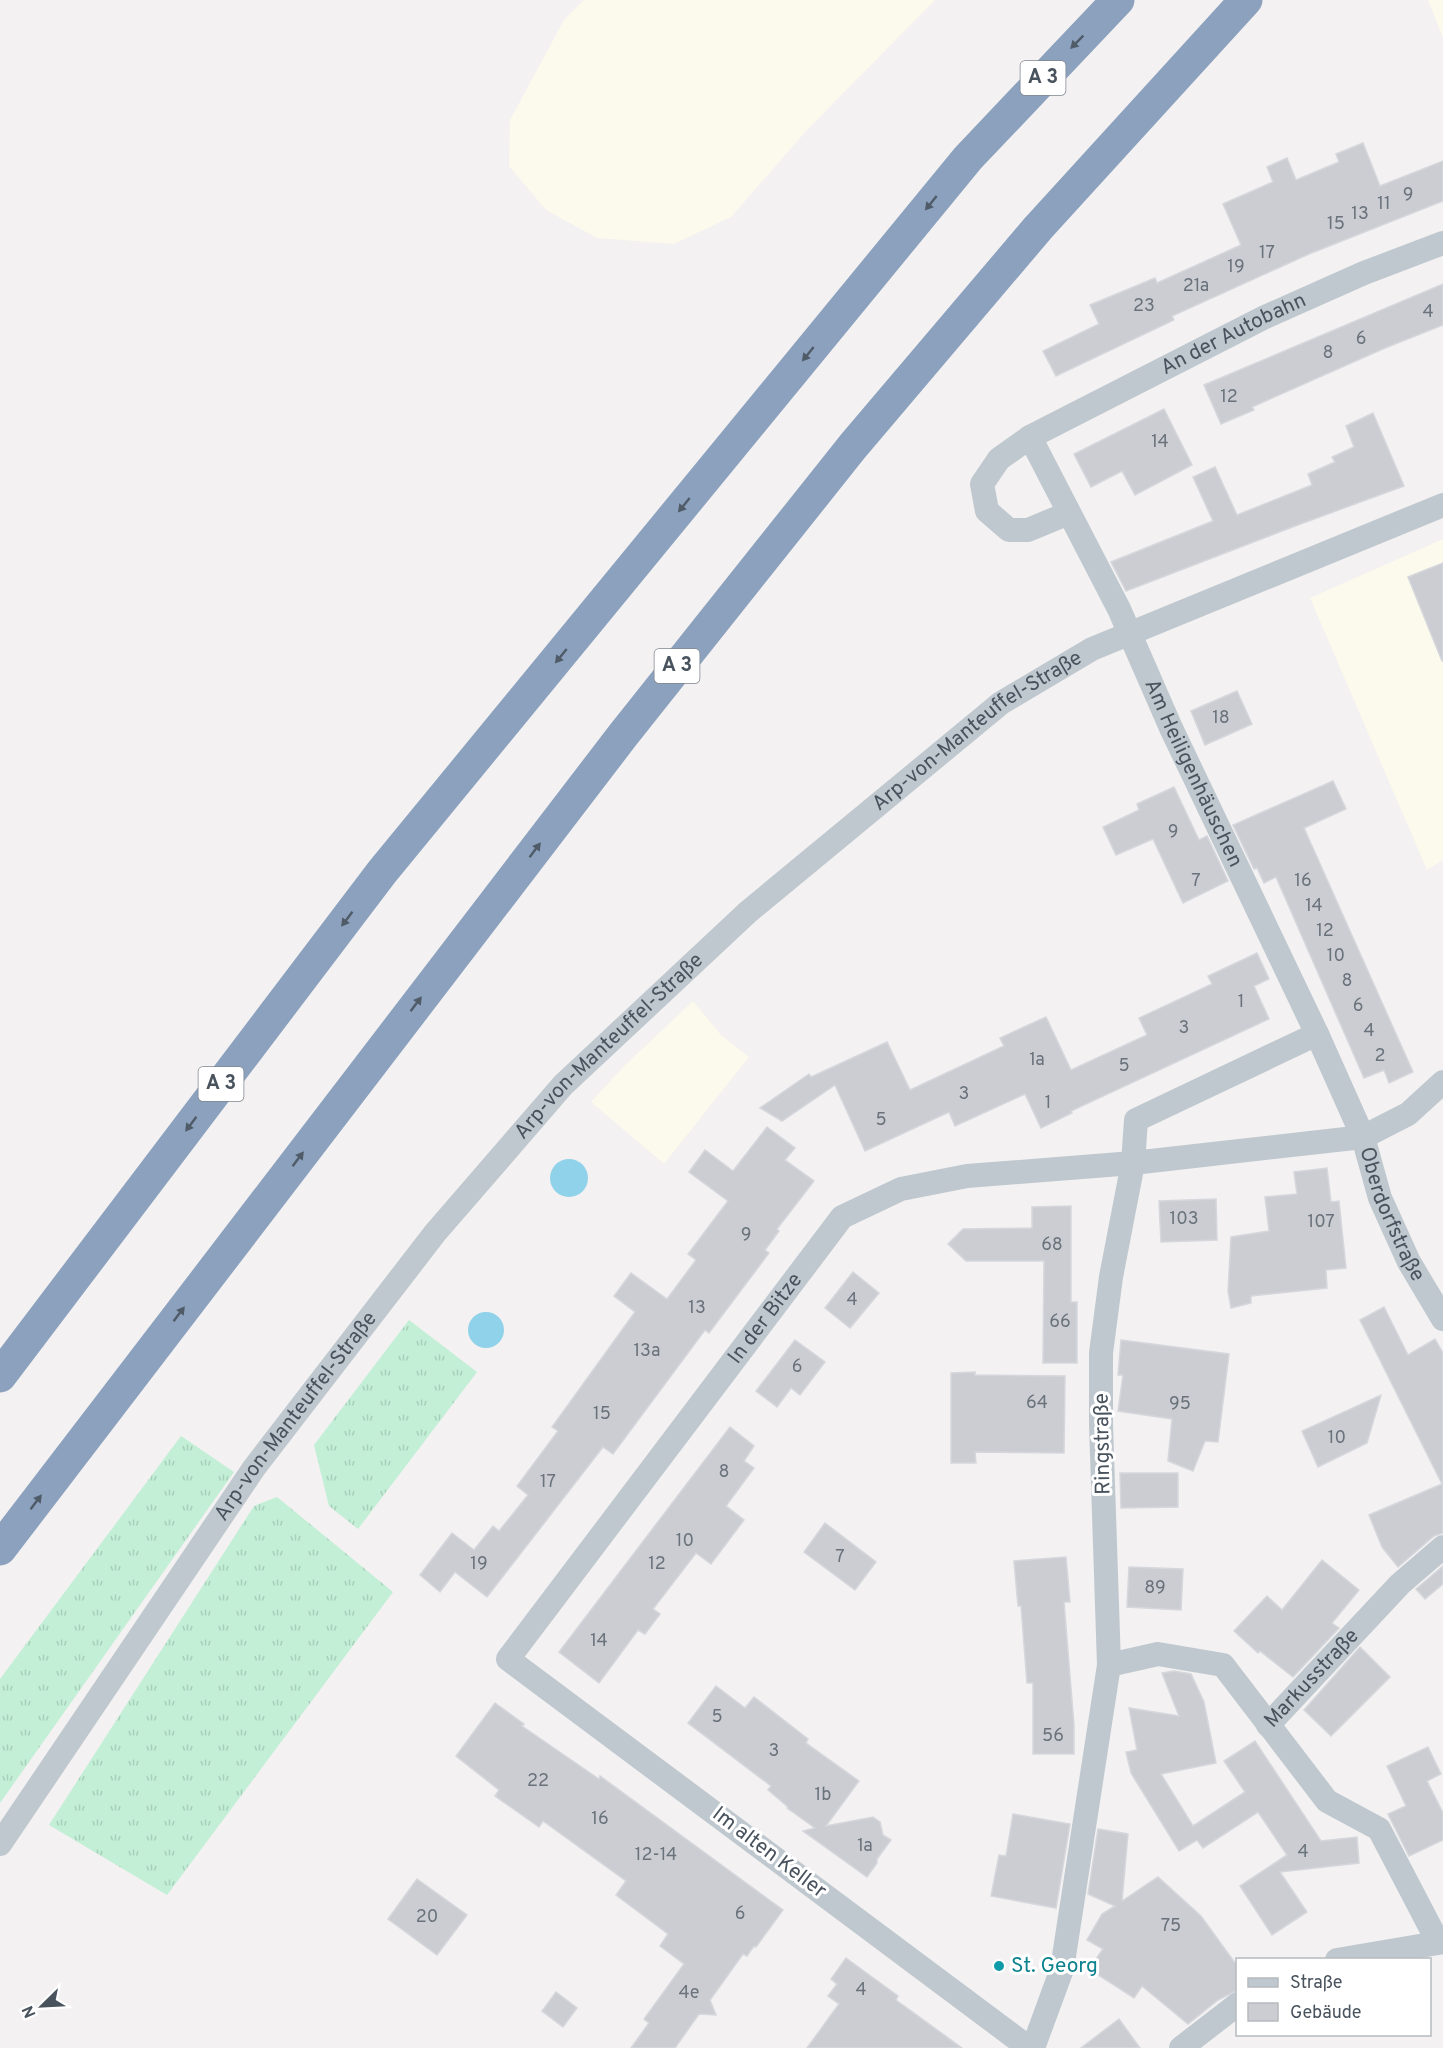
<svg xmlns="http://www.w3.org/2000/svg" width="1443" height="2048" font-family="Overpass,sans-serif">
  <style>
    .commercial { fill: #fcf9ed }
    .grass { fill: url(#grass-tufts) }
    .water { fill: #90d2ea }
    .building { fill: #cbcdd3; stroke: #d5d7dc; stroke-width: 1.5 }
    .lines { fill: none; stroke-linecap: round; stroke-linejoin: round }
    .minor { stroke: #bfc8cf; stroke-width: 24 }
    .motorway { stroke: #8ba1be; stroke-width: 33 }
    .oneway { fill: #505b68 }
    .culture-dot { fill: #0f9aa8; stroke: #fff; stroke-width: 2 }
    .labels { text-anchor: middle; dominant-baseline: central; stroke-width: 6; stroke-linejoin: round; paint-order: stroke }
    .number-label { font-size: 18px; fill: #6a727b }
    .shield { fill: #fff; stroke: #80878e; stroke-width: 1.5 }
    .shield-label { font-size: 20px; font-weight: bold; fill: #49535e }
    .street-label { font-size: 21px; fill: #49535e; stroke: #fff }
    .culture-label { font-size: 21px; fill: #0d838f; stroke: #fff; text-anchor: start }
  </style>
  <defs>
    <pattern id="grass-tufts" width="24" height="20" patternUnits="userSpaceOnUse" patternTransform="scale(1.5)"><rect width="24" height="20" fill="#c2efd6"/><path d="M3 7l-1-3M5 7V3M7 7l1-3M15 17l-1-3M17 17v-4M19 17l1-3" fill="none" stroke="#a8cfba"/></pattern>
  </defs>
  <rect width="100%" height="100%" fill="#f3f1f1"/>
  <g class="commercial">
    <polygon points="584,0 935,0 807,130 731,217 674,244 597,238 546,210 509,166 510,120 564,20"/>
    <polygon points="1428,0 1443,0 1443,38"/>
    <polygon points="1443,539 1443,860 1427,870 1310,598"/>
    <polygon points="693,1001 722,1036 749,1057 664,1164 591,1102 624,1066"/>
  </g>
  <g class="grass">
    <polygon points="409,1320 477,1372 358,1529 329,1506 314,1445"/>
    <polygon points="181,1436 234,1472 0,1803 0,1679"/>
    <polygon points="277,1497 393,1592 167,1895 49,1825 254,1506"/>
  </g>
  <g class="water">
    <circle cx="569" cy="1178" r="19"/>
    <circle cx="486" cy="1330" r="18"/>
  </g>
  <g class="building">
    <polygon points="1363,143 1380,186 1443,161 1443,201 1309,254 1172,316 1174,320 1056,376 1043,351 1099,324 1090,305 1155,278 1157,283 1241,245 1223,204 1273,182 1267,167 1287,158 1296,180 1339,162 1336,154"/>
    <polygon points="1443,284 1443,325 1385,348 1252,407 1254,410 1221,424 1204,385"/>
    <polygon points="1164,409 1192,465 1135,495 1122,471 1091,487 1074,454"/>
    <polygon points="1373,413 1404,486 1295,526 1126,591 1111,562 1213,521 1193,477 1215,467 1237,515 1312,485 1308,474 1335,462 1332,457 1354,447 1346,426"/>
    <polygon points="1443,563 1443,661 1442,661 1408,577"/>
    <polygon points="1237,691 1252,724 1205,745 1191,711"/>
    <polygon points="1333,781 1346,809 1304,828 1413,1072 1389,1083 1384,1070 1364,1078 1276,877 1264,883 1257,868 1254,869 1233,825"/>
    <polygon points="1174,787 1199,840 1207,836 1228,881 1183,903 1153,839 1116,855 1103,827 1139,810 1137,804"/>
    <polygon points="1257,953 1269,979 1254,986 1269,1019 1071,1111 1072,1113 1041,1128 1025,1094 955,1126 949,1112 865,1151 835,1085 782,1121 760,1108 809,1074 811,1077 887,1042 910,1090 1004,1046 1000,1038 1046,1017 1071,1070 1147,1035 1139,1018 1212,984 1208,976"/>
    <polygon points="767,1127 795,1148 785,1160 814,1181 777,1229 779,1231 765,1250 769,1253 709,1333 705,1330 613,1454 603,1447 487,1597 455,1572 440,1592 420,1575 452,1533 474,1550 493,1526 499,1531 528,1495 517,1486 558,1431 552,1427 635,1312 614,1296 631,1273 667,1299 696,1260 688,1254 728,1201 689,1172 705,1150 733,1171"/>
    <polygon points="1327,1168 1331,1202 1339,1201 1346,1268 1326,1270 1327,1288 1251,1296 1251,1303 1231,1308 1228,1291 1231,1237 1269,1231 1265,1197 1297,1194 1294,1172"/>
    <polygon points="1216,1199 1217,1240 1161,1242 1159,1201"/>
    <polygon points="1071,1206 1071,1302 1077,1302 1077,1363 1043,1363 1044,1261 966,1261 948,1244 963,1229 1032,1228 1032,1207"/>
    <polygon points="853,1272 879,1293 850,1328 825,1308"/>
    <polygon points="1384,1307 1408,1355 1435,1339 1443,1353 1443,1533 1434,1536 1398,1567 1382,1547 1369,1515 1442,1484 1360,1320"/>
    <polygon points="795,1340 825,1362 800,1395 791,1388 777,1407 756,1391"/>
    <polygon points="1121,1340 1229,1354 1218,1442 1205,1441 1193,1471 1168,1461 1172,1419 1118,1411 1123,1375 1118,1375"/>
    <polygon points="975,1372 975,1375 1065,1376 1064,1453 975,1452 976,1463 951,1463 951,1373"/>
    <polygon points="1381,1395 1367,1443 1318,1467 1302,1431"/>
    <polygon points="730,1427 754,1446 744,1461 754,1468 726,1506 744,1520 711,1564 696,1553 653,1609 660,1614 645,1634 638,1630 599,1683 559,1652"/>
    <polygon points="1120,1473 1178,1473 1178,1507 1121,1508"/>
    <polygon points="825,1523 876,1562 855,1590 804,1552"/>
    <polygon points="1066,1557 1070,1602 1064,1602 1074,1725 1074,1754 1033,1754 1033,1683 1027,1683 1021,1606 1018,1606 1014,1561"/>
    <polygon points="1322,1560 1359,1590 1332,1623 1339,1628 1293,1677 1260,1651 1258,1653 1234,1631 1267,1596 1282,1610"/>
    <polygon points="1443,1566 1443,1584 1425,1599 1416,1589"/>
    <polygon points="1129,1567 1183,1569 1181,1610 1127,1607"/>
    <polygon points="1360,1647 1390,1677 1331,1736 1304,1710"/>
    <polygon points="1174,1671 1191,1674 1204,1702 1216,1763 1161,1774 1193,1826 1245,1792 1224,1761 1255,1741 1321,1841 1357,1837 1359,1863 1280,1872 1307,1912 1272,1935 1240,1886 1287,1855 1258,1812 1203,1848 1197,1840 1179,1851 1131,1773 1126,1752 1137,1750 1129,1708 1179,1716 1162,1673"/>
    <polygon points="716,1686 745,1708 754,1697 808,1739 806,1743 859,1781 826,1826 873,1817 880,1822 883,1835 891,1840 877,1859 877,1863 867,1877 803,1831 815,1828 787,1808 788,1807 768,1790 771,1786 688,1723"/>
    <polygon points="495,1703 524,1724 522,1726 599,1779 600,1776 783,1910 756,1947 754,1946 747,1956 743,1954 710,2000 716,2015 699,2014 675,2048 631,2048 649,2023 644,2019 684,1964 660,1946 668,1934 616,1895 626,1881 543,1821 539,1827 495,1796 499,1790 456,1756"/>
    <polygon points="1428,1747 1441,1774 1427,1781 1443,1813 1443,1840 1409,1856 1388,1814 1406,1806 1387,1766"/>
    <polygon points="1013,1814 1070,1824 1056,1908 991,1896 999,1855 1006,1856"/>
    <polygon points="1098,1829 1128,1834 1122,1901 1158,1877 1201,1916 1238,1967 1238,1990 1218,2000 1188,2024 1142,1986 1134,1998 1089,1969 1103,1949 1087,1940 1102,1914 1115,1906 1088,1894"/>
    <polygon points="417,1879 467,1915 437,1955 388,1919"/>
    <polygon points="846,1958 898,1996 896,2000 962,2048 807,2048 839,2004 828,1996 837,1984 831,1979"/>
    <polygon points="556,1992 577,2008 563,2027 542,2011"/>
    <polygon points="1119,2019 1140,2048 1081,2048"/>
  </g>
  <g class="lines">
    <g class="minor">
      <path id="s1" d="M1030,437L1265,317L1364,273L1443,243"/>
      <path id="s2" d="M1069,513L1028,530H1009L987,511L982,484L999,459L1030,437L1119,609L1171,728L1317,1034L1363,1137L1380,1198L1409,1262L1443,1319"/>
      <polyline points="1109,1665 1158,1654 1223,1665 1327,1801 1379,1829 1438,1942"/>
      <path id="s3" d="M1268,1725L1400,1584L1443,1547"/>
      <path id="s4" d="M0,1844L254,1468L435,1233L563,1085L748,912L1001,703L1092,649L1443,505"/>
      <polyline points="1337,1960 1443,1942"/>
      <path id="s5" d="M1029,2048L508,1659L842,1217L901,1189L967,1176L1133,1163L1363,1137L1408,1114L1443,1082"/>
      <polyline points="1033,2048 1062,1969 1109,1665 1101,1424 1101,1353 1111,1277 1133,1163 1136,1120 1317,1034"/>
      <polyline points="1181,2048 1238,2004"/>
    </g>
    <g class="motorway">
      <polyline points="0,1376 382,872 968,158 1118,0"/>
      <polyline points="0,1549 623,735 853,446 1038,228 1246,0"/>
    </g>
  </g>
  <defs><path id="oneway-solid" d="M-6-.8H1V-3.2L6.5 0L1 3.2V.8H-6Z" transform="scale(1.5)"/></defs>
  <g class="oneway">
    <use href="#oneway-solid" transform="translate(1077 42) rotate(135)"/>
    <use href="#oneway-solid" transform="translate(931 203) rotate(129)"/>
    <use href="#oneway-solid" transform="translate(808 354) rotate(129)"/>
    <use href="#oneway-solid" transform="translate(684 505) rotate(129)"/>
    <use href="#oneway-solid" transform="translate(561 656) rotate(129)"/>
    <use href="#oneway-solid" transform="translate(535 850) rotate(-53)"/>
    <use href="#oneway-solid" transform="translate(347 919) rotate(127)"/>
    <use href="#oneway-solid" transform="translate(416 1004) rotate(-53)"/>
    <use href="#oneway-solid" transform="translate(191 1124) rotate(127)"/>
    <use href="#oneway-solid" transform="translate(298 1159) rotate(-53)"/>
    <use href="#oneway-solid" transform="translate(179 1314) rotate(-53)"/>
    <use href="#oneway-solid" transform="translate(36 1502) rotate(-53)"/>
  </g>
  <circle class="culture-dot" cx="999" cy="1966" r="6"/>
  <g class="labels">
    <g class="number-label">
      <text x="1408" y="195">9</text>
      <text x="1384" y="204">11</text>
      <text x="1360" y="214">13</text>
      <text x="1336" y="224">15</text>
      <text x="1267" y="253">17</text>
      <text x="1236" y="267">19</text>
      <text x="1196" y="286">21a</text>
      <text x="1144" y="306">23</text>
      <text x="1428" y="312">4</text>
      <text x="1361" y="339">6</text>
      <text x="1328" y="353">8</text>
      <text x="1229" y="397">12</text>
      <text x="1160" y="442">14</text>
      <text x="1221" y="718">18</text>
      <text x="1173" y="832">9</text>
      <text x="1196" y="881">7</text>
      <text x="1303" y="881">16</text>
      <text x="1314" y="906">14</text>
      <text x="1325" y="931">12</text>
      <text x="1336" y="956">10</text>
      <text x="1347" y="981">8</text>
      <text x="1241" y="1002">1</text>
      <text x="1358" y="1006">6</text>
      <text x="1184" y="1028">3</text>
      <text x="1369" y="1031">4</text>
      <text x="1380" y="1056">2</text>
      <text x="1037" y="1060">1a</text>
      <text x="1124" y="1066">5</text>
      <text x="964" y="1094">3</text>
      <text x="1048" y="1103">1</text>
      <text x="881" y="1120">5</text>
      <text x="1184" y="1219">103</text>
      <text x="1321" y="1222">107</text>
      <text x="746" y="1235">9</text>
      <text x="1052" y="1245">68</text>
      <text x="852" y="1300">4</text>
      <text x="697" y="1308">13</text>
      <text x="1060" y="1322">66</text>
      <text x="647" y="1351">13a</text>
      <text x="797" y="1367">6</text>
      <text x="1037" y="1403">64</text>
      <text x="1180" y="1404">95</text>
      <text x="602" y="1414">15</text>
      <text x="1337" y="1438">10</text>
      <text x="724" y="1472">8</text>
      <text x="548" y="1482">17</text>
      <text x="685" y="1541">10</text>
      <text x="840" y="1557">7</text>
      <text x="479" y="1564">19</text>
      <text x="657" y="1564">12</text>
      <text x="1155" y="1588">89</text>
      <text x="599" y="1641">14</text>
      <text x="717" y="1717">5</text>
      <text x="1053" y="1736">56</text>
      <text x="774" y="1751">3</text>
      <text x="538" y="1781">22</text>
      <text x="823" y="1795">1b</text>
      <text x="600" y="1819">16</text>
      <text x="865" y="1846">1a</text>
      <text x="1303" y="1852">4</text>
      <text x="656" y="1855">12-14</text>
      <text x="740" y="1914">6</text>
      <text x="427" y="1917">20</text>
      <text x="1171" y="1926">75</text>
      <text x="861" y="1990">4</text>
      <text x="689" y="1993">4e</text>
    </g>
    <g class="shield">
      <rect x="1020.5" y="61" width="45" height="34" rx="4.5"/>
      <rect x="654.5" y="649" width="45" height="34" rx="4.5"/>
      <rect x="198.5" y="1067" width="45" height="34" rx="4.5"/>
    </g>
    <g class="shield-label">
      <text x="1043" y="78">A 3</text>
      <text x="677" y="666">A 3</text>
      <text x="221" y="1084">A 3</text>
    </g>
    <g class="street-label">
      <text stroke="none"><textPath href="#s1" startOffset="228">An der Autobahn</textPath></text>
      <text stroke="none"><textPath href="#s4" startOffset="1492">Arp-von-Manteuffel-Straße</textPath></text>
      <text stroke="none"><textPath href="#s2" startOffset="562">Am Heiligenhäuschen</textPath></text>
      <text stroke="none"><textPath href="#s4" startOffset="1006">Arp-von-Manteuffel-Straße</textPath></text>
      <text stroke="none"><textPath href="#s2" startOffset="1046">Oberdorfstraße</textPath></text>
      <text stroke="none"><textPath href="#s5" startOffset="1077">In der Bitze</textPath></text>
      <text stroke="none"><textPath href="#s4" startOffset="520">Arp-von-Manteuffel-Straße</textPath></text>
      <text transform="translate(1103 1444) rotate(-91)">Ringstraße</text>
      <text stroke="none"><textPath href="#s3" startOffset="64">Markusstraße</textPath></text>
      <text transform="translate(769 1853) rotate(37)">Im alten Keller</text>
    </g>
    <g class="culture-label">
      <text x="1011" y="1966">St. Georg</text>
    </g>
  </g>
  <rect x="1236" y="1958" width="195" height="78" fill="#ffffff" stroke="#b6babf" stroke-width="1.5"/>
  <rect x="1248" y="1978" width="30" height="9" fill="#bfc8cf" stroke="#b6babf" stroke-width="1.5"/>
  <text x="1290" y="1988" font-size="18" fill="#49535e">Straße</text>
  <rect x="1248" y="2003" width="30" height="18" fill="#cbcdd3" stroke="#b6babf" stroke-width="1.5"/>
  <text x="1290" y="2018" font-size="18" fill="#49535e">Gebäude</text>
  <g transform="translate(42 2006) rotate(246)" stroke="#ffffff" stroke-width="4.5" paint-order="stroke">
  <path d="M0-4.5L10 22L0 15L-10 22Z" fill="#49535e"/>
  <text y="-9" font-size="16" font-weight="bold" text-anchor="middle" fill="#49535e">N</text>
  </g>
</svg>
